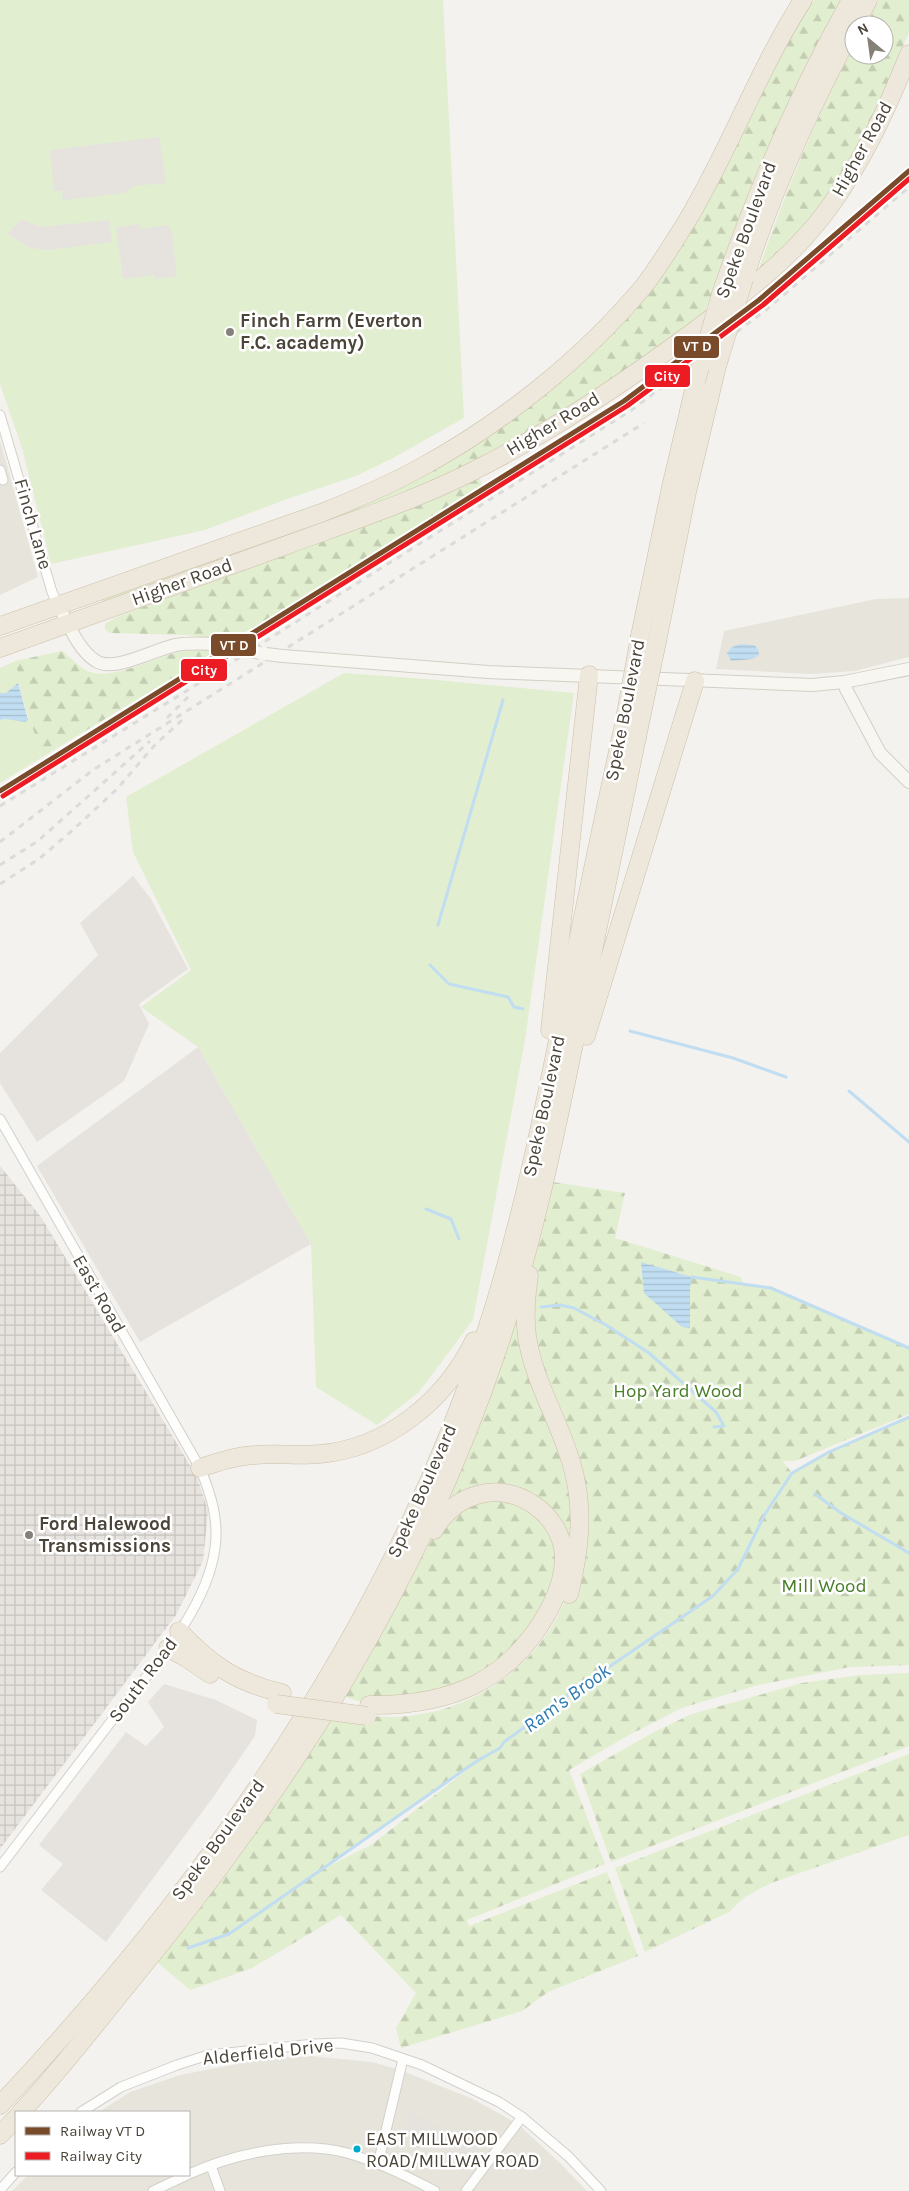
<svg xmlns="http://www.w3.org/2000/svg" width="909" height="2191" font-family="Karla,sans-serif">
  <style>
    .residential { fill: #e7e4dc }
    .industrial { fill: url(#industrial-grid) }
    .grass { fill: #e1eecf }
    .forest { fill: url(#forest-firs); fill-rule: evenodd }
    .parking { fill: #e6e3df }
    .water { fill: url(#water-rules) }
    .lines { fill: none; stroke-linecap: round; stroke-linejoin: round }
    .stream { stroke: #c0ddf1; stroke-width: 3 }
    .street-casing { stroke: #d2d0cb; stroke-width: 11 }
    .secondary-casing { stroke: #d3cfc5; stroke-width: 14 }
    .highway-casing { stroke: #ccbfa9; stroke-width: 19 }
    .street { stroke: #fdfdfc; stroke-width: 9 }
    .secondary { stroke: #f7f6f1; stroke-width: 12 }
    .highway { stroke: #ede8db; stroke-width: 18 }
    .rail { stroke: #dbdbda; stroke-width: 3; stroke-dasharray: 6 6; stroke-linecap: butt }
    .secondary-bridge-casing { stroke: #d3cfc5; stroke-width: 14; stroke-linecap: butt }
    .highway-bridge-casing { stroke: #ccbfa9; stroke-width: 19; stroke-linecap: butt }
    .secondary-bridge { stroke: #f7f6f1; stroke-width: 12 }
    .highway-bridge { stroke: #ede8db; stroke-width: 18 }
    .rail-1-casing { stroke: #fff; stroke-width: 9 }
    .rail-2-casing { stroke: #fff; stroke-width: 9 }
    .rail-1 { stroke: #7a4b2a; stroke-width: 5 }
    .rail-2 { stroke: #ed1c24; stroke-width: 5 }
    .poi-dot { fill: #868178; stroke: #fff; stroke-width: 2 }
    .bus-dot { fill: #00a9ce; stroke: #fff; stroke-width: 2 }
    .labels { text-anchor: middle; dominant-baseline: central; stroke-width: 5; stroke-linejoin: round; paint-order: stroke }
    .bus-label { font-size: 18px; fill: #4b4439; stroke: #fff; text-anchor: start }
    .street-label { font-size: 19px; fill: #4b4439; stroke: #fff }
    .poi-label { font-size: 19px; font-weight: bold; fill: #4b4439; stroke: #fff; text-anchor: start }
    .park-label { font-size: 19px; fill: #4a7f2a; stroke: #fff }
    .water-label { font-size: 20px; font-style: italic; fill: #2e7ab2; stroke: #fff }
    .line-badge { stroke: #fff; stroke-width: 2 }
    .badge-label { font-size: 14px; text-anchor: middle; font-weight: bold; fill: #fff }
  </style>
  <defs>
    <pattern id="industrial-grid" width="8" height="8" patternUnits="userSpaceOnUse" patternTransform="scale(1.25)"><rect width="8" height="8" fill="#e6e2de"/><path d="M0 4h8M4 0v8" fill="none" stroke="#c7c3bf"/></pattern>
    <pattern id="forest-firs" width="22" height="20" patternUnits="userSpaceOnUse" patternTransform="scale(1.25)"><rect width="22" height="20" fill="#e1eecf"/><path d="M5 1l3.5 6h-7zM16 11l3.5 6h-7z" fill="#c3cdb2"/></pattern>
    <pattern id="water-rules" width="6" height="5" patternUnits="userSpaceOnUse" patternTransform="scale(1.25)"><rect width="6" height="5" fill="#c0ddf1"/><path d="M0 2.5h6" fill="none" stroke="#a6bfcf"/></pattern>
  </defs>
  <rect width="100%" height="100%" fill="#f4f2ee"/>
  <g class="residential">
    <polygon points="0,440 38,577 0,595"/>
    <polygon points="909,598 909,657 855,671 811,674 716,669 724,631 876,599"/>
    <polygon points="311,2056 372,2062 400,2070 473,2099 518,2124 560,2163 587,2191 12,2191 28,2175 189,2175 189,2112 99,2112 130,2092 180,2075 268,2058"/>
  </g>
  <polygon class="industrial" points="0,1166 41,1217 197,1477 208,1511 203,1561 176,1615 0,1849"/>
  <g class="grass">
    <polygon points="0,0 443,0 464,418 393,458 356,476 290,498 205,530 51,564 22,448 0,384"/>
    <polygon points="428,470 432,484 104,605 100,595"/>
    <polygon points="15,661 41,758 0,783 0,720 5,719 25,722 28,717 18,683 6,693 0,693 0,668"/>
    <polygon points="344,673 426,679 574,693 525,1040 473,1320 419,1392 377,1425 316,1387 311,1244 198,1047 141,1007 191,970 133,852 126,797"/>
  </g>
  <g class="forest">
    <polygon points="814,0 843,0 735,231 704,314 653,353 573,406 498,452 432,484 428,478 428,470 633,309 782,50"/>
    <path d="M879,0H909V32L863,140L822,205L793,239L757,274C784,196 815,118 854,46V55H884V25H865Z"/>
    <polygon points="478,475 482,483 479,488 237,641 186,635 110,633 105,629 105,624 115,618"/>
    <path d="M218,650L41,758L15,661L62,651C73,658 79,669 93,673C118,678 153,658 179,652C192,650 205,650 218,650Z"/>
    <path d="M546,1181L625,1193L615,1238L741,1277L743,1283L771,1288L909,1348V1414L795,1461H783L792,1473L829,1452L909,1417V1665L850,1667L758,1685L682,1708L629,1735L569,1770L605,1864L467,1920L469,1926L607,1872L638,1956L548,1992L522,2011L401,2048L396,2028L416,1993L341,1915L252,1968L190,1990L156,1961L331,1711C351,1714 372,1717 392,1717C477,1715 551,1659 573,1577L542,1623L474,1686L369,1705L338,1694ZM480,1760L371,1845L323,1869L477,1761Z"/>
    <polygon points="909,1673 909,1746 611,1862 580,1774 654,1732 692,1714 802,1683 860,1675"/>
    <polygon points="909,1754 909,1835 771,1883 745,1897 729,1912 645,1952 615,1868"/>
  </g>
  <g class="parking">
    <polygon points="159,137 166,183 133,186 125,193 63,200 62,191 54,191 50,150"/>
    <polygon points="22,219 40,227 109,220 112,242 48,250 31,248 7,234"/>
    <polygon points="139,224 140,229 169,225 172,233 177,276 155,279 154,275 123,279 116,227"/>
    <polygon points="133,876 151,899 188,969 139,1004 149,1024 124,1081 37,1142 0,1083 0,1053 98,955 80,923"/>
    <polygon points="198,1047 311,1244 140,1342 37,1166"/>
    <polygon points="164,1684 216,1700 257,1720 255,1736 214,1796 106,1942 41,1890 63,1864 39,1845 126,1732 146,1746 164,1727 148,1702"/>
    <polygon points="411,2113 479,2147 469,2165 402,2131"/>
  </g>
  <g class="water">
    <polygon points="741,644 754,645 758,649 759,655 752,659 731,661 727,653 732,647"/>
    <polygon points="18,683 28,720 25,722 5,719 0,720 0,693 6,693"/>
    <polygon points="641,1262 692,1277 690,1287 690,1328 682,1327 644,1293"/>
  </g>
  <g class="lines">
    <g class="stream">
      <polyline points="438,925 503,700"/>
      <polyline points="430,965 449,984 508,997 514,1007 523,1009"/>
      <polyline points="630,1031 733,1058 786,1077"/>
      <polyline points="849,1091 909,1142"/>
      <polyline points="426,1209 451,1219 459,1239"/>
      <polyline points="692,1277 771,1288 909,1348"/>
      <polyline points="541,1307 560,1305 574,1308 606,1325 649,1353 716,1412 724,1426 714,1427"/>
      <polyline points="815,1494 841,1513 909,1553"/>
      <polyline points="188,1948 229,1934 477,1761 500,1748 504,1742 584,1684 713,1596 738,1569 765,1514 792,1473 829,1452 909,1417"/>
    </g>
    <defs>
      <g id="street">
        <polyline points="0,415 52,592 58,605"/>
        <polyline points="0,470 3,480"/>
        <path d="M0,1119L200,1468C211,1494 219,1520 215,1548C207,1610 150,1671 113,1719C75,1769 37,1818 0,1867"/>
        <polyline points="81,2112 121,2087 177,2065 208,2055 314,2044 341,2043 372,2048 422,2065 499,2102 522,2117 569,2157 601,2191"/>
        <polyline points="378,2164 403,2059"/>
        <polyline points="211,2166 220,2191"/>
        <path d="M189,2174C236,2153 296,2140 347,2153C378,2162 407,2176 435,2191"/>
        <polyline points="0,2190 16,2172"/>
        <polyline points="153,2191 187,2175"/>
        <polyline points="466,2191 522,2117"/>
      </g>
      <g id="secondary">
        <path d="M58,605C68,623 78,650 96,661C114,673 155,649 176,645C194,642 212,644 229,645"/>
        <polyline points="283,656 488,672 812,685 844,682 909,669"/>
        <polyline points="844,682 846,689 880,753 909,782"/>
      </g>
      <g id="highway">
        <polyline points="855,25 868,0"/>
        <path d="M744,279C772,192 810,107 854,26"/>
        <path d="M721,294C756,192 798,94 851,0"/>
        <path d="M0,626L321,513C354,500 387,486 418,469C500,425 583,359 643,287C659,267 673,243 687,221C730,149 758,70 803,0"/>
        <polyline points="640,636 671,487 696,381"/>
        <polyline points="658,637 687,492 717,366"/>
        <path d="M0,648C96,614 192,579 287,545C352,521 420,499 481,467C553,430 621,385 686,337C737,299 790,261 828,209C863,161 887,109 909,54"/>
        <polyline points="550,1030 589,675"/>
        <polyline points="586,1036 695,681"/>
        <path d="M529,1275C526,1296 524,1315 527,1336C533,1380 559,1420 571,1462C585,1507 580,1550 569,1594"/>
        <path d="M200,1468C218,1462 236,1456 255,1455C277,1453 298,1456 320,1454C387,1448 445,1401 474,1341"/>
        <path d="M179,1631C210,1664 237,1683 282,1693"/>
        <polyline points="168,1648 185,1657 210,1674"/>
        <path d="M369,1705C451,1706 512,1681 551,1606C561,1586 568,1562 561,1540C556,1526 546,1513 534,1505C497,1480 455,1494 434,1530"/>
        <path d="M0,2105C210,1882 392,1623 487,1329C520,1228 541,1124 562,1020C582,921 602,822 624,724"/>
        <path d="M21,2112C58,2073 91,2030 125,1988C286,1793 419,1587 499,1345C534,1240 556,1132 578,1024C598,928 618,832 637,737"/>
        <polyline points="0,2135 16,2118"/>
      </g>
    </defs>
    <use href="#street" class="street-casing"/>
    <use href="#secondary" class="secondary-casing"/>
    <use href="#highway" class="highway-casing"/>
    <use href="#street" class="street"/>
    <use href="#secondary" class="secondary"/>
    <use href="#highway" class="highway"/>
    <g class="rail">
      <polyline points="167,718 191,694"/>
      <polyline points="0,806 188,690 630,411 766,310 909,187"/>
      <polyline points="0,842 93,770 644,423"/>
      <polyline points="0,865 38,841 150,741"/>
      <polyline points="0,884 39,859 75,828 117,789 154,746 182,720"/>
    </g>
    <defs>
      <g id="secondary-bridge">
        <polyline points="229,645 260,653"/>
        <polyline points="266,654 283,656"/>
      </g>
      <g id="highway-bridge">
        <polyline points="717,366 744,279"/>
        <polyline points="696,381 721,294"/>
        <polyline points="624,724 640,636"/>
        <polyline points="637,737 658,637"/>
        <polyline points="276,1704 367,1716"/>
      </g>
    </defs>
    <use href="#secondary-bridge" class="secondary-bridge-casing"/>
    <use href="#highway-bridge" class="highway-bridge-casing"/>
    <use href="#secondary-bridge" class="secondary-bridge"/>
    <use href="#highway-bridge" class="highway-bridge"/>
    <defs>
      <polyline id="rail-1" points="0,791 624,401 759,300 909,171"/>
      <polyline id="rail-2" points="3,796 627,406 763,305 909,179"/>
    </defs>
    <use href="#rail-1" class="rail-1-casing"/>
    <use href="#rail-2" class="rail-2-casing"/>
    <use href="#rail-1" class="rail-1"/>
    <use href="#rail-2" class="rail-2"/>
  </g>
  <g class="poi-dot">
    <circle cx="230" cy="332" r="5"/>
    <circle cx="29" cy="1535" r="5"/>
  </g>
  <circle class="bus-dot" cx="357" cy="2149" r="4.5"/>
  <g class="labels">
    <g class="bus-label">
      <text x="366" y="2139">EAST MILLWOOD<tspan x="366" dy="22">ROAD/MILLWAY ROAD</tspan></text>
    </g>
    <g class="street-label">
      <text transform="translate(862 149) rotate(-61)">Higher Road</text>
      <text transform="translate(746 230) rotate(-70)">Speke Boulevard</text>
      <text transform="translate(553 424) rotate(-31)">Higher Road</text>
      <text transform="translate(33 524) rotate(74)">Finch Lane</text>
      <text transform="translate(182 582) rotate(-20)">Higher Road</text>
      <text transform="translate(625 710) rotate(-79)">Speke Boulevard</text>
      <text transform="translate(544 1106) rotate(-78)">Speke Boulevard</text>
      <text transform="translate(99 1294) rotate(60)">East Road</text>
      <text transform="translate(422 1491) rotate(-66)">Speke Boulevard</text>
      <text transform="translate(143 1680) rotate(-53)">South Road</text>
      <text transform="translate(218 1840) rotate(-54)">Speke Boulevard</text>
      <text transform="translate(268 2052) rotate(-6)">Alderfield Drive</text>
    </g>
    <g class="poi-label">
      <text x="240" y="321">Finch Farm (Everton<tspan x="240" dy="22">F.C. academy)</tspan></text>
      <text x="39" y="1524">Ford Halewood<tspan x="39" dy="22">Transmissions</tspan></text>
    </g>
    <g class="park-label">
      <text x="678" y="1391">Hop Yard Wood</text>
      <text x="824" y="1586">Mill Wood</text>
    </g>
    <g class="water-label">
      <text transform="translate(567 1698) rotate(-36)">Ram's Brook</text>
    </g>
  </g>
  <g class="line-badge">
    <rect x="673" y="335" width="47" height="24" rx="5" fill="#7a4b2a"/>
    <rect x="644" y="364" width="47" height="24" rx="5" fill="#ed1c24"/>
    <rect x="210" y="633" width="47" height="24" rx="5" fill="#7a4b2a"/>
    <rect x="180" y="658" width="48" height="24" rx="5" fill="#ed1c24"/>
  </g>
  <g class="badge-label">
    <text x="697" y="351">VT D</text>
    <text x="667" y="381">City</text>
    <text x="234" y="650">VT D</text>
    <text x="204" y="675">City</text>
  </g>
  <rect x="15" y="2111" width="175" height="65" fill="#ffffff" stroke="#b7b4b0"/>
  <rect x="25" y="2127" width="25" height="8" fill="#7a4b2a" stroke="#b7b4b0"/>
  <text x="60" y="2136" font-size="15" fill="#4b4439">Railway VT D</text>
  <rect x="25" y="2152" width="25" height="8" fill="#ed1c24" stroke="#b7b4b0"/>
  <text x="60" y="2161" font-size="15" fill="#4b4439">Railway City</text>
  <g transform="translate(869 40) rotate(331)"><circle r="24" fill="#ffffff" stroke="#b7b4b0"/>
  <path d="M0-4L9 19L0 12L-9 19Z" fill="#868178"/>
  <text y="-8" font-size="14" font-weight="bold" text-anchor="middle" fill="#4b4439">N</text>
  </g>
</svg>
